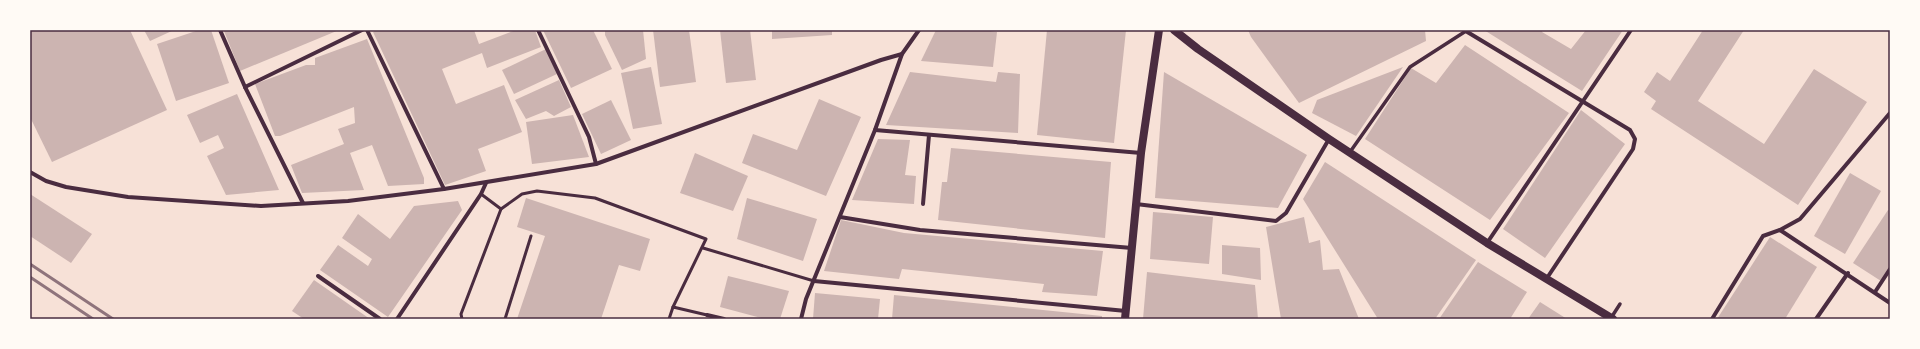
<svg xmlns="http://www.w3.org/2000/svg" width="1920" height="349" font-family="Commissioner,sans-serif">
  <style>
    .building { fill: #ccb4b1 }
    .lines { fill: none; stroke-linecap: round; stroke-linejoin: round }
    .service { stroke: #4a2c40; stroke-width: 3 }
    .pedestrian { stroke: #4a2c40; stroke-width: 3.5 }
    .minor { stroke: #4a2c40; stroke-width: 4 }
    .secondary { stroke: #4a2c40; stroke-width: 8 }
    .rail { stroke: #8f747c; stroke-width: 3 }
    .neatline { fill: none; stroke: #4a2c40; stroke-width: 1.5 }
  </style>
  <rect width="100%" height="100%" fill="#f7e1d7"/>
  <g class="building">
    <polygon points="30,30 130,30 167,110 52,162 30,117"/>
    <polygon points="144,30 174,30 150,41"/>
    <polygon points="199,30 211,30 229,83 176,101 157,44"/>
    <polygon points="227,30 339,30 240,71 224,31"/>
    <polygon points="377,30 474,30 479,44 516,30 535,30 541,47 487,68 482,53 442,69 456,104 504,85 522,132 478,149 486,171 445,185 373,32"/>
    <polygon points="543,30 593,30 612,69 571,88"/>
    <polygon points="605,30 643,30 646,59 622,70 605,35"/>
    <polygon points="653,30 689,30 696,82 660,87"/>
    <polygon points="720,30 750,30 756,80 726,83"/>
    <polygon points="772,30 832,30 832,35 772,39"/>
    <polygon points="936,30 983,30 997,32 993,67 921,61"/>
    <polygon points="1047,30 1126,30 1114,143 1037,135"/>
    <polygon points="1248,30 1425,30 1426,41 1299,103 1251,37"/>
    <polygon points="1484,30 1542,30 1542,32 1571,49 1586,30 1623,30 1582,91"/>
    <polygon points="1703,30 1744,30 1698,101 1764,144 1814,69 1867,102 1798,205 1651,109 1656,101 1644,92 1657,72 1670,81"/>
    <polygon points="367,39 424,178 424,184 388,186 372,145 350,153 364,190 302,193 291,165 344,144 338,129 355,123 354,107 280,136 275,136 255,84 306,65 315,65 315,58"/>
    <polygon points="1465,45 1569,113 1490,220 1365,139 1411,68 1436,83"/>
    <polygon points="546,49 557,74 514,94 502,70"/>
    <polygon points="651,67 662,124 633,129 621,73"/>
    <polygon points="1403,67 1356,136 1312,113 1317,100"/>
    <polygon points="910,72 996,82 998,72 1020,74 1018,133 886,125"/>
    <polygon points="1164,72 1307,155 1278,208 1155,198"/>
    <polygon points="559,80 571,107 554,116 546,111 526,119 515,100"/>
    <polygon points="237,94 279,190 226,195 207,156 224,148 218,135 200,143 187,115"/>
    <polygon points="819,99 861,117 826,196 742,163 753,134 797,150"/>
    <polygon points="611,100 631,140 601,154 582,114"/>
    <polygon points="1581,110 1625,144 1545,258 1503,229"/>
    <polygon points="573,115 589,157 532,164 526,122"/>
    <polygon points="878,139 910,140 905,175 916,176 914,204 852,200"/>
    <polygon points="951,148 1111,162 1105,238 938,220 942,182 947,182"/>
    <polygon points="695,153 748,176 733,211 680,193"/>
    <polygon points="1325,162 1476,260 1435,319 1378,319 1303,199"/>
    <polygon points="1850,173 1881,191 1845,254 1814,236"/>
    <polygon points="30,194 92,234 71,263 30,236"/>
    <polygon points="526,198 650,239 640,271 619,265 601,319 517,319 545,236 517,227"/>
    <polygon points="747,198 817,219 803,261 737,239"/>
    <polygon points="458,201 462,210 388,317 320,270 338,245 368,266 372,259 342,238 358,214 390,239 414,206"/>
    <polygon points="1888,210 1890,211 1890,268 1881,281 1853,263"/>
    <polygon points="1153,212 1213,217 1209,264 1150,259"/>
    <polygon points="1304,217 1309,243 1320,240 1323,270 1339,269 1359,319 1281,319 1266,227"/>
    <polygon points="841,220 904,233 1103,251 1097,296 1042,292 1044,284 902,269 899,279 824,271"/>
    <polygon points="1770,237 1817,267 1785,319 1717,319"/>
    <polygon points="1222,245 1260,248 1261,280 1222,274"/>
    <polygon points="1478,262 1527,292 1510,319 1439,319"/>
    <polygon points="1147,272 1255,285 1258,319 1143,319"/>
    <polygon points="728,276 789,291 780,319 765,319 720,307"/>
    <polygon points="314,280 370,319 304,319 292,311"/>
    <polygon points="815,293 880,299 878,319 813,319"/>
    <polygon points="894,295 1102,316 1102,319 892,319"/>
    <polygon points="1540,302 1567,319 1528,319"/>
  </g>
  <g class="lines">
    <g class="service">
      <polyline points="501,209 522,194 537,191 595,198 706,239 673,307"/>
      <polyline points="703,248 814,281"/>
      <polyline points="462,319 461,314 501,209 481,194"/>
      <polyline points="505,319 531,236"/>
      <polyline points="669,319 673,307 707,315"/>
    </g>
    <g class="pedestrian">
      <polyline points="1350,152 1410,67 1466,31"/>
      <polyline points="1611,318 1620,304"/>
    </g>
    <g class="minor">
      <polyline points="220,30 245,87 303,203"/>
      <polyline points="367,30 444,189"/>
      <polyline points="538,30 589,137 596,164"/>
      <polyline points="1464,30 1630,130 1635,139 1633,149 1547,278"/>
      <polyline points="245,87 362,30"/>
      <polyline points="875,130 1141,153"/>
      <polyline points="30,172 46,181 66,187 128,197 261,206 348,201 444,189 596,164 881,60 902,54"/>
      <polyline points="923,204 929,135"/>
      <polyline points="1136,204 1276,221 1286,213 1329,139"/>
      <polyline points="840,217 920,230 1132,248"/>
      <polyline points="1780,230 1890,303"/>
      <polyline points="1487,243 1631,30"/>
      <polyline points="318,276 380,319"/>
      <polyline points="814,281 1126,311"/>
      <polyline points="1875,292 1890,269"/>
      <polyline points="707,315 724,319"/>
      <polyline points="397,319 481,194 486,183"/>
      <polyline points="801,319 806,299 875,130 902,54 919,30"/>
      <polyline points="1712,319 1763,236 1780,230 1800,219 1890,113"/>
      <polyline points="1816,319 1848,273"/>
    </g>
    <g class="secondary">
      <polyline points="1174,30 1198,49 1329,139 1487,243 1613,319"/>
      <polyline points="1125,319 1141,153 1159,30"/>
    </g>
    <g class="rail">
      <polyline points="30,264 113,319"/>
      <polyline points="30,277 93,319"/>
    </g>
  </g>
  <rect width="1920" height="349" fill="none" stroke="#fffaf5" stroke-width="62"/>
  <rect x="31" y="31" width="1858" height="287" class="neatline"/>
</svg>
